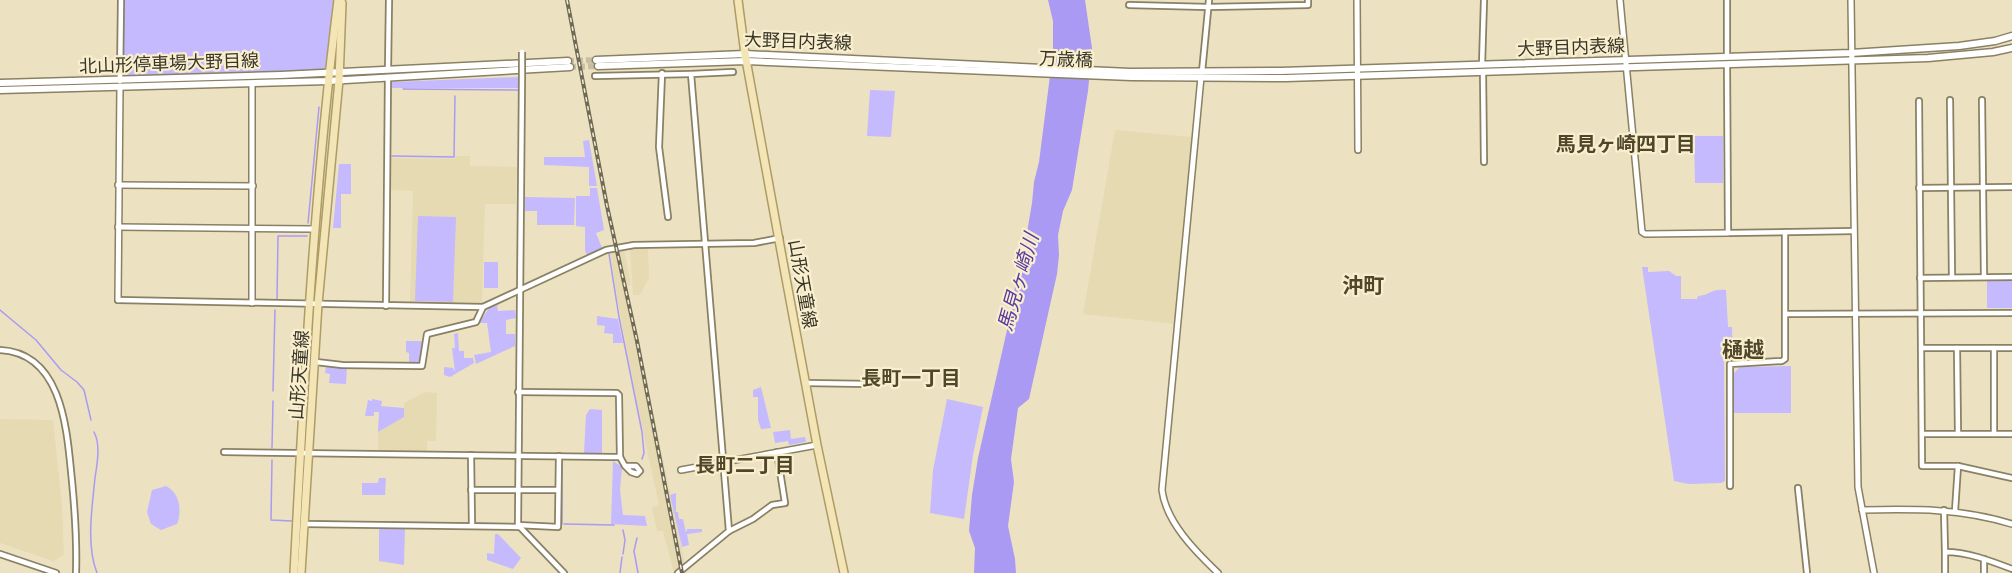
<svg xmlns="http://www.w3.org/2000/svg" width="2012" height="573" font-family="Inter,'Noto Sans JP',sans-serif">
  <style>
    .built { fill: #e6dab2 }
    .green { fill: #c4bafd }
    .water { fill: #aa9af4 }
    .lines { fill: none; stroke-linecap: round; stroke-linejoin: round }
    .stream { stroke: #aa9af4; stroke-width: 1.5 }
    .secondary-tunnel { stroke: #c8bfa3; stroke-width: 6; stroke-dasharray: 6 3; stroke-linecap: butt }
    .minor-casing { stroke: #8a8063; stroke-width: 8 }
    .tertiary-casing { stroke: #8a8063; stroke-width: 8 }
    .secondary-casing { stroke: #8a8063; stroke-width: 9 }
    .primary-casing { stroke: #ad9c65; stroke-width: 10 }
    .minor { stroke: #fff; stroke-width: 4.5 }
    .tertiary { stroke: #fff; stroke-width: 5 }
    .secondary { stroke: #fff; stroke-width: 6 }
    .primary { stroke: #f4e5b6; stroke-width: 7 }
    .rail-casing { stroke: #6f6957; stroke-width: 4 }
    .rail { stroke: #f9efcf; stroke-width: 1.5; stroke-dasharray: 4.5; stroke-linecap: butt }
    .minor-bridge-casing { stroke: #8a8063; stroke-width: 8; stroke-linecap: butt }
    .minor-bridge { stroke: #fff; stroke-width: 4.5 }
    .labels { text-anchor: middle; dominant-baseline: central; stroke-width: 4.5; stroke-linejoin: round; paint-order: stroke }
    .street-label { font-size: 18px; fill: #393528; stroke: #f9efcf }
    .neighbourhood-label { font-size: 20px; font-weight: bold; fill: #50472b; stroke: #f9efcf }
    .water-label { font-size: 20px; font-style: italic; fill: #563aa1; stroke: #f9efcf }
    .quarter-label { font-size: 21px; font-weight: bold; fill: #50472b; stroke: #f9efcf }
  </style>
  <rect width="100%" height="100%" fill="#ece2c2"/>
  <g class="built">
    <polygon points="1115,130 1192,137 1175,324 1083,314"/>
    <polygon points="455,156 470,156 470,166 517,167 516,204 485,204 482,303 410,302 413,191 390,190 390,158 455,159"/>
    <polygon points="648,248 649,278 640,295 633,295 630,249"/>
    <polygon points="624,249 631,285 627,286 685,565 674,573 663,531 657,531 652,508 659,504 658,500 636,399 616,293 610,252"/>
    <polygon points="425,392 437,393 436,441 427,441 427,451 378,451 378,432 404,417 404,403"/>
    <polygon points="0,419 53,420 62,505 64,555 53,561 0,543"/>
  </g>
  <g class="green">
    <polygon points="121,0 338,0 329,73 120,79"/>
    <polygon points="519,77 519,88 392,88 392,82"/>
    <polygon points="870,90 895,91 891,137 867,136"/>
    <polygon points="1694,136 1723,136 1723,183 1695,183"/>
    <polygon points="589,140 597,186 589,186 589,167 544,165 544,157 585,157 583,141"/>
    <polygon points="339,164 351,164 351,194 341,194 341,228 333,228"/>
    <polygon points="590,188 597,188 604,230 596,233 602,248 587,255 585,251 585,227 576,226 576,196 590,196"/>
    <polygon points="525,197 575,198 574,225 537,225 537,211 525,211"/>
    <polygon points="418,216 456,217 453,302 415,301"/>
    <rect x="484" y="262" width="14" height="26"/>
    <path d="M1642,267H1648V272L1669,271L1676,276H1681V299H1697L1698,296C1710,295 1712,288 1726,290L1728,327H1732L1733,358H1724L1725,481L1721,483L1689,484L1674,481Z"/>
    <rect x="1987" y="279" width="25" height="29"/>
    <polygon points="497,305 498,311 515,310 516,318 506,320 506,334 515,334 515,346 476,364 474,355 491,352 487,323 479,323 489,308"/>
    <polygon points="597,316 618,319 623,343 613,343 613,334 604,333 605,326 597,325"/>
    <polygon points="458,333 459,351 464,351 464,358 473,358 474,363 450,377 444,375 444,367 453,368 455,372 452,348 455,348 454,334"/>
    <polygon points="406,341 422,341 421,360 417,363 409,363 409,353 406,352"/>
    <polygon points="326,366 347,367 346,384 329,383 330,374 325,373"/>
    <polygon points="1791,366 1791,413 1734,413 1734,373 1740,367"/>
    <polygon points="761,387 771,428 761,429 758,420 758,397 753,397 753,390"/>
    <polygon points="372,399 382,401 381,406 404,408 404,417 378,432 379,412 374,412 374,416 365,416 368,400 372,401"/>
    <polygon points="947,399 983,407 973,455 964,519 930,513 933,470"/>
    <polygon points="590,409 602,410 602,453 584,453 586,415"/>
    <polygon points="790,430 791,439 805,437 806,442 789,445 788,441 775,443 773,432"/>
    <polygon points="613,461 622,467 620,490 623,515 645,516 647,526 611,524"/>
    <polygon points="379,478 386,478 385,495 362,495 362,483 378,483"/>
    <path d="M166,486C180,493 182,511 177,524L161,530L151,524L147,512L152,490Z"/>
    <polygon points="676,493 676,512 678,512 679,519 683,519 686,533 687,529 702,529 702,532 687,534 689,545 682,547 670,495"/>
    <polygon points="379,527 405,528 404,565 379,561"/>
    <polygon points="495,534 498,534 521,558 513,569 487,560 487,553 494,554"/>
  </g>
  <polygon class="water" points="1048,0 1085,0 1092,48 1088,91 1072,190 1063,211 1058,235 1059,255 1057,274 1029,399 1018,408 1011,459 1014,482 1008,526 1015,559 1016,573 974,573 975,548 969,531 972,495 978,458 1012,308 1016,279 1022,262 1032,203 1034,182 1039,162 1053,52 1053,21"/>
  <g class="lines">
    <g class="stream">
      <polyline points="403,89 518,90"/>
      <polyline points="392,156 454,157 455,96"/>
      <polyline points="308,223 319,107"/>
      <polyline points="609,254 619,317 642,432 644,453 642,459"/>
      <polyline points="277,300 278,236 307,236"/>
      <polyline points="0,310 36,340 61,370 77,382 84,390 91,420"/>
      <polyline points="273,391 275,310"/>
      <path d="M94,432C101,445 97,464 95,478C92,508 86,545 97,573"/>
      <polyline points="272,448 273,401"/>
      <polyline points="272,460 271,520 292,521"/>
      <polyline points="314,521 354,522"/>
      <polyline points="361,522 469,523"/>
      <polyline points="475,523 512,524"/>
      <polyline points="562,524 562,463"/>
      <polyline points="564,524 614,525"/>
      <polyline points="527,530 567,573"/>
      <polyline points="623,530 625,540 623,554"/>
      <polyline points="637,538 634,551 638,573"/>
      <polyline points="620,573 622,557"/>
    </g>
    <g class="secondary-tunnel">
      <polyline points="568,61 596,60"/>
      <polyline points="570,67 598,66"/>
    </g>
    <defs>
      <g id="minor">
        <polyline points="1727,0 1727,57"/>
        <polyline points="1129,5 1208,7 1308,5 1308,0"/>
        <polyline points="1727,64 1728,233 1854,231"/>
        <polyline points="1482,65 1484,0"/>
        <polyline points="388,70 389,0"/>
        <polyline points="1202,72 1209,0"/>
        <polyline points="1483,72 1484,162"/>
        <polyline points="662,73 659,147 668,217"/>
        <polyline points="595,76 691,74"/>
        <polyline points="522,78 518,525 564,573"/>
        <polyline points="120,81 121,0"/>
        <polyline points="1950,100 1952,277"/>
        <polyline points="1982,100 1984,277"/>
        <polyline points="1919,101 1922,466 1958,466 2012,478"/>
        <polyline points="1919,188 2012,187"/>
        <polyline points="1920,278 2012,277"/>
        <polyline points="118,300 483,307 606,250 634,245 754,243 780,238"/>
        <polyline points="386,306 388,77"/>
        <polyline points="1786,314 2012,313"/>
        <polyline points="1921,348 2012,348"/>
        <polyline points="1957,348 1958,434"/>
        <polyline points="1994,348 1994,434"/>
        <path d="M0,350C64,353 67,433 72,481C75,512 77,542 76,573"/>
        <polyline points="316,362 342,365 422,366 427,334 476,322 483,307"/>
        <polyline points="806,383 870,384"/>
        <polyline points="518,392 617,393 619,395 620,457"/>
        <polyline points="1922,434 2012,434"/>
        <polyline points="224,452 613,457 620,457 625,466 636,466 640,471 637,474 631,472 625,466"/>
        <polyline points="471,455 472,525"/>
        <polyline points="1730,486 1730,364 1782,361 1785,359 1785,232"/>
        <polyline points="1798,488 1807,573"/>
        <polyline points="471,490 558,490"/>
        <polyline points="1944,510 1945,552"/>
        <polyline points="1955,511 1958,466"/>
        <polyline points="304,524 519,527"/>
        <polyline points="518,525 558,527 559,456"/>
        <polyline points="729,531 753,519 772,505 785,503 777,452"/>
        <polyline points="0,554 56,573"/>
        <polyline points="678,573 729,531 691,74 733,72"/>
        <path d="M1945,573V552C1968,552 1991,561 2012,569"/>
        <polyline points="1984,573 1984,559"/>
      </g>
      <g id="tertiary">
        <polyline points="1357,0 1358,150"/>
        <polyline points="1620,0 1642,232 1645,234 1728,233"/>
        <polyline points="1851,0 1858,487 1874,573"/>
        <path d="M1201,77L1162,490C1166,522 1195,551 1218,573"/>
        <polyline points="252,84 252,303"/>
        <polyline points="118,185 253,186"/>
        <polyline points="118,227 314,229"/>
        <polyline points="118,300 120,86"/>
        <polyline points="681,470 817,445"/>
        <path d="M1862,510C1915,509 1960,508 2012,524"/>
      </g>
      <g id="secondary">
        <polyline points="596,60 745,54 1130,72 1281,71 1851,53 1959,46 1995,41 2012,36"/>
        <polyline points="598,66 746,61 1131,77 1286,78 1928,58 1993,52 2012,48"/>
        <polyline points="0,83 281,75 568,61"/>
        <polyline points="0,90 328,81 570,67"/>
      </g>
      <g id="primary">
        <polyline points="738,0 745,54 785,273 817,445 844,573"/>
        <path d="M294,573C304,382 314,190 338,0"/>
        <polyline points="301,573 318,304 339,80 342,3"/>
      </g>
    </defs>
    <use href="#minor" class="minor-casing"/>
    <use href="#tertiary" class="tertiary-casing"/>
    <use href="#secondary" class="secondary-casing"/>
    <use href="#primary" class="primary-casing"/>
    <use href="#minor" class="minor"/>
    <use href="#tertiary" class="tertiary"/>
    <use href="#secondary" class="secondary"/>
    <use href="#primary" class="primary"/>
    <defs>
      <polyline id="rail" points="567,0 607,206 637,341 682,573"/>
    </defs>
    <use href="#rail" class="rail-casing"/>
    <use href="#rail" class="rail"/>
    <defs>
      <polyline id="minor-bridge" points="522,78 522,52"/>
    </defs>
    <use href="#minor-bridge" class="minor-bridge-casing"/>
    <use href="#minor-bridge" class="minor-bridge"/>
  </g>
  <g class="labels">
    <g class="street-label">
      <text transform="translate(798 41) rotate(2)">大野目内表線</text>
      <text transform="translate(1571 47) rotate(-2)">大野目内表線</text>
      <text transform="translate(1066 59) rotate(2)">万歳橋</text>
      <text transform="translate(169 63) rotate(-2)">北山形停車場大野目線</text>
      <text transform="translate(803 284) rotate(80)">山形天童線</text>
      <text transform="translate(299 375) rotate(-86)">山形天童線</text>
    </g>
    <g class="neighbourhood-label">
      <text x="1626" y="144">馬見ヶ崎四丁目</text>
      <text x="911" y="378">長町一丁目</text>
      <text x="745" y="465">長町二丁目</text>
    </g>
    <g class="water-label">
      <text transform="translate(1018 282) rotate(-74)">馬見ヶ崎川</text>
    </g>
    <g class="quarter-label">
      <text x="1363" y="285">沖町</text>
      <text x="1743" y="349">樋越</text>
    </g>
  </g>
</svg>
